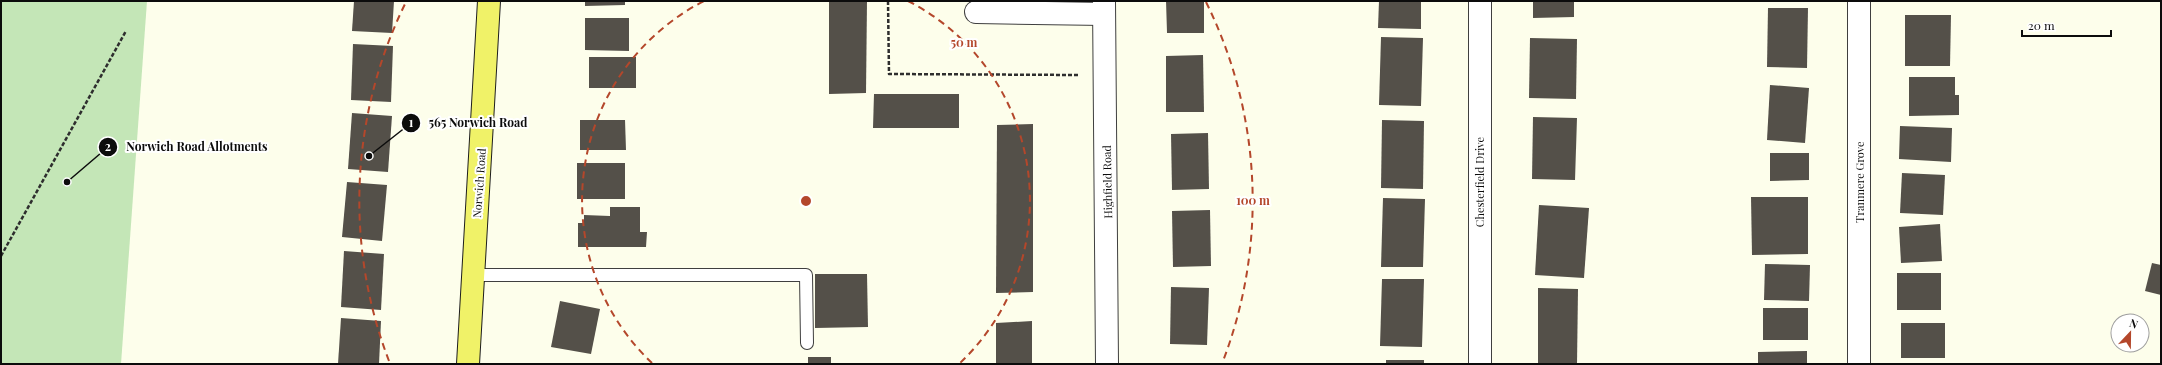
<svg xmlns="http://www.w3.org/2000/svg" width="2162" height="365" font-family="'Playfair Display',serif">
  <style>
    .green { fill: #c4e6b7 }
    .building { fill: #545049 }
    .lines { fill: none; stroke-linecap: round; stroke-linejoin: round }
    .lane-casing { stroke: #3f3f3f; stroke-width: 14 }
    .street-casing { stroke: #3f3f3f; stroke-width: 24 }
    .primary-casing { stroke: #1d1d1d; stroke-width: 24 }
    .path { stroke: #2e2e2e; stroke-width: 2.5; stroke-dasharray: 4 2; stroke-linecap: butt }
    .lane { stroke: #fff; stroke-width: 12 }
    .street { stroke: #fff; stroke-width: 22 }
    .primary { stroke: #f0f268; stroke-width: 22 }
    .ring { fill: none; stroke: #b4472b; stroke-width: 2; stroke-dasharray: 7 5 }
    .labels { text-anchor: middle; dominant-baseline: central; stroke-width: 4; stroke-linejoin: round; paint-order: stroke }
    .street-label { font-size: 11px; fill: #0c0c0c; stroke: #fff }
    .centre { fill: #b4472b; stroke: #fff; stroke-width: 2 }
    .ring-label { font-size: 12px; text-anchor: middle; font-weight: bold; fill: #b4472b; stroke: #fff; stroke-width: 4; stroke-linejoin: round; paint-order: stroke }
    .leader { fill: none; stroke: #0c0c0c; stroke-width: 1.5 }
    .callout-dot { fill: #0c0c0c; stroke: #fff; stroke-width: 1.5 }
    .mark-label { font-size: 12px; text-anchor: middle; font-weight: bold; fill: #fff }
    .callout-label { font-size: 12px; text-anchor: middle; font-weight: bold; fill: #0c0c0c; stroke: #fff; stroke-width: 4; stroke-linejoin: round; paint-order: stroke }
  </style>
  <rect width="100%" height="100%" fill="#fdfeeb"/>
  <polygon class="green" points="1,1 147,1 121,364 1,364"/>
  <g class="building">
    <polygon points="354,1 394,1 392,33 352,31"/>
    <polygon points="585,1 625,1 625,5 585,6"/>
    <polygon points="829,1 867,1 866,93 829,94"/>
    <polygon points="1166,1 1204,1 1204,33 1167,33"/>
    <polygon points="1379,1 1421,1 1421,29 1378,28"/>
    <polygon points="1533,1 1574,1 1574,17 1533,18"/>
    <polygon points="1768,8 1808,8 1807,68 1767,67"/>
    <polygon points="1905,15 1951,15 1950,66 1905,66"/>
    <polygon points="585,18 629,18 629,51 585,50"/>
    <polygon points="1381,37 1423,38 1421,106 1379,105"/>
    <polygon points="1530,38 1577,39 1576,99 1529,98"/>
    <polygon points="353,44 393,46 391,102 351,100"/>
    <polygon points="1203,55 1204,112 1166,112 1166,56"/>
    <rect x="589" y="57" width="47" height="31"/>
    <polygon points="1909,77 1955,77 1955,95 1959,95 1959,115 1909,116"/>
    <polygon points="1770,85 1809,88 1805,143 1767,140"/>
    <polygon points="874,94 959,94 959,128 873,128"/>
    <polygon points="352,113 392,116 388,172 348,169"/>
    <polygon points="1533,117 1577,118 1575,180 1532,179"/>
    <polygon points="580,120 625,120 626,150 580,150"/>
    <polygon points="1382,120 1424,121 1423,189 1381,188"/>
    <polygon points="1033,124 1033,292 996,293 997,125"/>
    <polygon points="1900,126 1952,128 1951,162 1899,159"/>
    <polygon points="1208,133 1209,189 1172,190 1171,134"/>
    <polygon points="1770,153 1809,153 1809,180 1770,181"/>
    <rect x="577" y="163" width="48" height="36"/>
    <polygon points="1902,173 1945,175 1943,215 1900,213"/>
    <polygon points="347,182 387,185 382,241 342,237"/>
    <polygon points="1751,197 1808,197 1808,254 1752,255"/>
    <polygon points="1383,198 1425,199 1423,267 1381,267"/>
    <polygon points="1539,205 1589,208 1584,278 1535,275"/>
    <polygon points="610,207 640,207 640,232 647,232 646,247 578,247 578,223 584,223 584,215 610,216"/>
    <polygon points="1210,210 1211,266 1173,267 1172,211"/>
    <polygon points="1940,224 1942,261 1901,263 1899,227"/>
    <polygon points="344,251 384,254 381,310 341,307"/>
    <polygon points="2152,263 2161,265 2161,295 2145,291"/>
    <polygon points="1765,264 1810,265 1809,301 1764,300"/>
    <rect x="1897" y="273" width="44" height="37"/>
    <polygon points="815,274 867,274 868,327 815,328"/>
    <polygon points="1382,279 1424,279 1422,347 1380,346"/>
    <polygon points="1171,287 1209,288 1207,345 1170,344"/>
    <polygon points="1538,288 1578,289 1577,364 1538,364"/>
    <polygon points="560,301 600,309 591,354 551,347"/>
    <rect x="1763" y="308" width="45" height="32"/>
    <polygon points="341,318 381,321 379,364 338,364"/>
    <polygon points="1032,321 1032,364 996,364 996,323"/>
    <rect x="1901" y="323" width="44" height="35"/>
    <polygon points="1807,351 1807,364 1758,364 1758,352"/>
    <rect x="808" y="357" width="23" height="7"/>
    <rect x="1386" y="360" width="38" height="4"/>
  </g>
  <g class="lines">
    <defs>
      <polyline id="lane" points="473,275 806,275 807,343"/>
      <g id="street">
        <polyline points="1104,1 1107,364"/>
        <polyline points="1859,1 1859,364"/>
        <polyline points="976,12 1104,14"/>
        <polyline points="1480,364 1480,1"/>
      </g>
      <polyline id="primary" points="468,364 489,1"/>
    </defs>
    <use href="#lane" class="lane-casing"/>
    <use href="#street" class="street-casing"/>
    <use href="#primary" class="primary-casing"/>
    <g class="path">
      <polyline points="888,1 889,74 1079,75"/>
      <polyline points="1,256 126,31"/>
    </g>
    <use href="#lane" class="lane"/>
    <use href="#street" class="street"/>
    <use href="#primary" class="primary"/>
  </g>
  <g class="ring">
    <path d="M652 363A224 224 0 0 1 704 1M908 1A224 224 0 0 1 960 363"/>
    <path d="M389 361A447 447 0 0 1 406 2M1206 2A447 447 0 0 1 1223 361"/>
  </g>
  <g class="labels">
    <g class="street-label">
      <text transform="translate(1107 182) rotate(-91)">Highfield Road</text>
      <text transform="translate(1479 182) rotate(-90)">Chesterfield Drive</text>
      <text transform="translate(1859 182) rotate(-90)">Tranmere Grove</text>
      <text transform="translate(479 183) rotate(-86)">Norwich Road</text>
    </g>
  </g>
  <circle cx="806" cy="201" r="6" class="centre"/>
  <g class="ring-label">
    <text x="964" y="47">50 m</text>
    <text x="1253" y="205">100 m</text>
  </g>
  <path class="leader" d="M369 156L411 123M67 182L108 147"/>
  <g class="callout-dot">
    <circle cx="369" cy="156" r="4"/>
    <circle cx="67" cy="182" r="4"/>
    <circle cx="411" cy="123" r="10"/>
    <circle cx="108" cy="147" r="10"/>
  </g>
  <g class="mark-label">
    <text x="411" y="127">1</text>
    <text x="108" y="151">2</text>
  </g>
  <g class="callout-label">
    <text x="478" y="127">565 Norwich Road</text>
    <text x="197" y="151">Norwich Road Allotments</text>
  </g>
  <rect width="2162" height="365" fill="none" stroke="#0c0c0c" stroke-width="4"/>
  <g transform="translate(2130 333) rotate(22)"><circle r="19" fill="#ffffff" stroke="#9e9e9e"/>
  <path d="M0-3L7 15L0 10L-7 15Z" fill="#b4472b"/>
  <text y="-6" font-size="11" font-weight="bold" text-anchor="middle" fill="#0c0c0c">N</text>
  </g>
  <path d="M2022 30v6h89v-6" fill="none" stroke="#0c0c0c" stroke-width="2"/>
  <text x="2028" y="30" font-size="12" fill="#0c0c0c" stroke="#ffffff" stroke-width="3" paint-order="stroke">20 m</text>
</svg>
